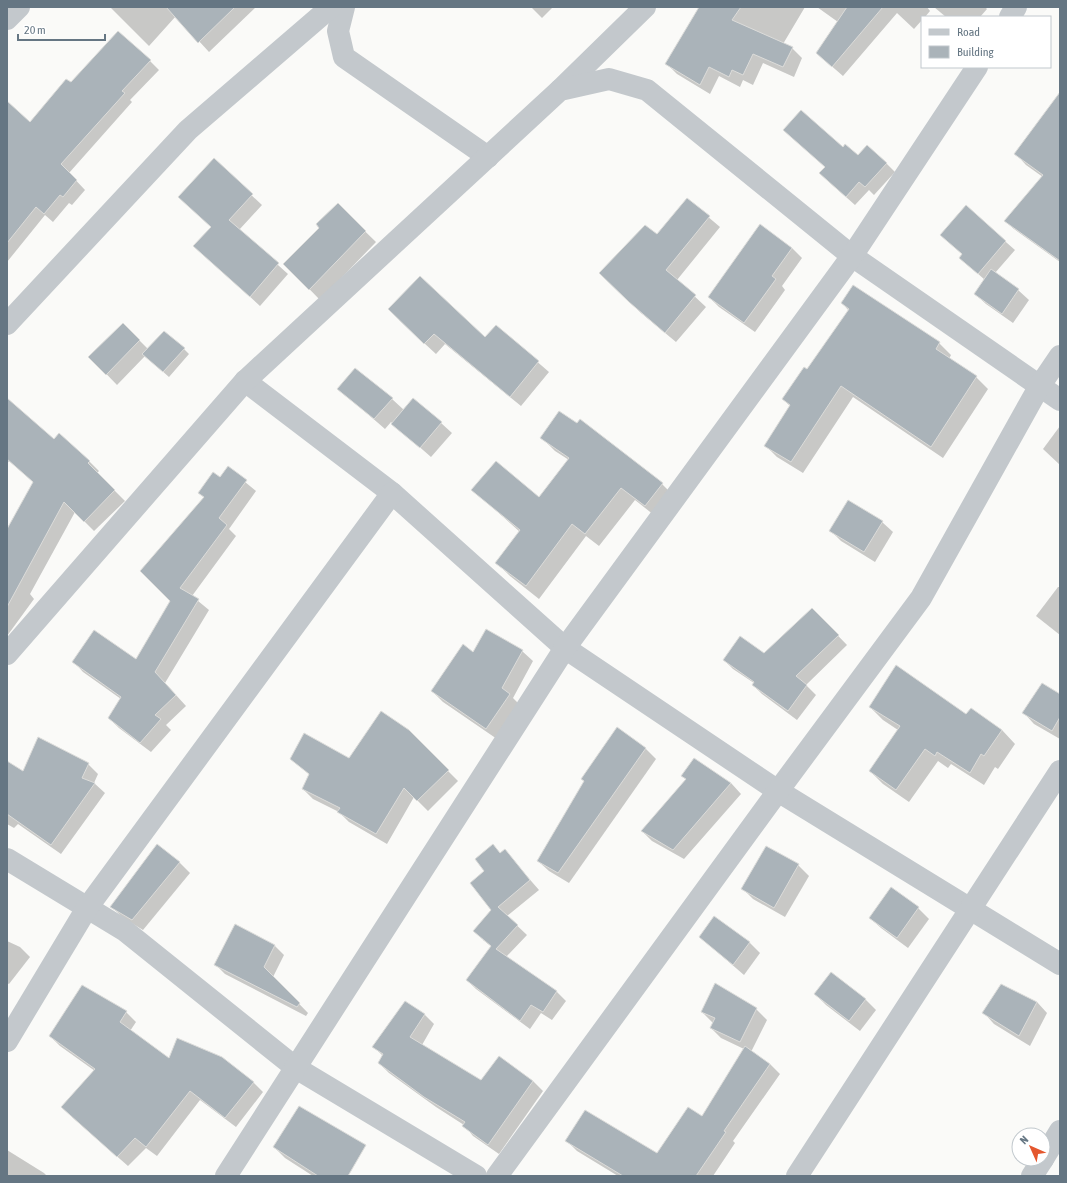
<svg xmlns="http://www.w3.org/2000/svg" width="1067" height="1183" font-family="'Asap Condensed',sans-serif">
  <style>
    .shadow { fill: #0003 }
    .building { fill: #aab3b9; stroke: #dcdcda }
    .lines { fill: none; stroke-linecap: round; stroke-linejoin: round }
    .minor { stroke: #c3c8cc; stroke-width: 22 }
  </style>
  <rect width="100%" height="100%" fill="#fafaf8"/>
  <g class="shadow">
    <polygon points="110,7 256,7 209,52 176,16 149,46"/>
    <polygon points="531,7 553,7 542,18"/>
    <polygon points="700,7 805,7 783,44 792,48 802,58 794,77 763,63 753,85 743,80 740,87 719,76 710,94 677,74 667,64"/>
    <polygon points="817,7 927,7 930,11 925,17 922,17 922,20 914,29 897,13 843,76 828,63 838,22"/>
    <polygon points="934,7 985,7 987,9 980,17 946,17"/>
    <polygon points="150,61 159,70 130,100 132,102 69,173 85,190 72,205 69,203 53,222 45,215 7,262 7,103 30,124 71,84"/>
    <polygon points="1060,93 1060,183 1057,187 1026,165 1016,154"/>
    <polygon points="843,149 858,157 886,163 895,172 874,195 869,190 855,205 829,182 826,167"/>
    <polygon points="214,160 262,205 239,230 288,274 260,306 205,256 212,228"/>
    <polygon points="1060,193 1060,262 1014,229 1005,221"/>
    <polygon points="687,199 720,227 677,280 706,307 676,342 641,313 601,273 658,236"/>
    <polygon points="338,205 376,242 320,300 285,264 321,228"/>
    <polygon points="966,207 1015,250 995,273 1018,290 1029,300 1013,323 986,304 975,294 985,280 960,258 963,255"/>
    <polygon points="760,225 792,248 802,258 782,286 785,290 755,332 719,307 709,297"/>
    <polygon points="842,303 939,343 951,355 949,359 976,377 988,389 943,458 853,397 803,473 777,457 765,445 790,406 783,399 807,370 849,311"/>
    <polygon points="399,320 486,338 496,326 549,372 521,406 445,344 436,354"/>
    <polygon points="123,324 148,349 184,349 189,354 169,377 145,356 117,385 90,357"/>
    <polygon points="339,389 392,399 404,410 441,423 452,433 431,457 391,422 385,429"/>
    <polygon points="7,399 54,440 89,461 99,471 97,473 125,501 94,531 75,512 30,594 34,599 7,636 7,525 9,527 34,482 9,461 7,464"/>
    <polygon points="1060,426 1060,465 1043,449"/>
    <polygon points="542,438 662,484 675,497 659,519 635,500 599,546 586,536 539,599 510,576 497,563 520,532 473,490 539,499 569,460 555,451"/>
    <polygon points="228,468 256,491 229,529 236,536 192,596 209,610 165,683 186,706 166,725 171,730 151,752 119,728 109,718 121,699 83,672 73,661 136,661 172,601 204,498 200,493 220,479"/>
    <polygon points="882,522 893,532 875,562 841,541 830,530"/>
    <polygon points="1058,587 1060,587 1060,635 1036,616"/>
    <polygon points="812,609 847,645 806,685 816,695 797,720 762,694 753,685 754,683 733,669 724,660 764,655"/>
    <polygon points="522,651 533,661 513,698 520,705 497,739 443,702 432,691 474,653"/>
    <polygon points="1060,695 1060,739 1034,724 1024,713"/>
    <polygon points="870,707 967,715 971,709 1002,730 1015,744 998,769 995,767 984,785 951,764 948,768 938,761 909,802 883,784 870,771 898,730 883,720"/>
    <polygon points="408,731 458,781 428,811 414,797 387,844 349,822 339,812 313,799 303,789 310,775 292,759 350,759"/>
    <polygon points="645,748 656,759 569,883 549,871 538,861"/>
    <polygon points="7,762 23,773 88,764 98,774 94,783 105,793 61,854 18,824 14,828 7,824"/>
    <polygon points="683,776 731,783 741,794 684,859 652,841 642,831 686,780"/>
    <polygon points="493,846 501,854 505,851 539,890 507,916 527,935 506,957 557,992 566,1001 552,1020 541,1013 530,1029 476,989 467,980 492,947 483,940 493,910 486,871"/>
    <polygon points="179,862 190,873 143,930 122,917 112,907"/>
    <polygon points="798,865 809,876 785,917 753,899 742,888"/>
    <polygon points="891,888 918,908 929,919 908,948 881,928 870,918"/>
    <polygon points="236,926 275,946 284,955 273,977 308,1013 306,1016 225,974 215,964"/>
    <polygon points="700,937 749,942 760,953 744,975"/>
    <polygon points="7,941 20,947 30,957 9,984 7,983"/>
    <polygon points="831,973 866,1000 876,1010 860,1031 826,1005 815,994"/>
    <polygon points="1037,1002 1047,1013 1030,1046 994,1024 984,1013"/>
    <polygon points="756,1009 767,1020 751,1052 770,1064 780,1074 733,1141 735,1143 713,1176 618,1176 577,1151 567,1141 658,1154 702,1117 744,1049 721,1038 711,1028 713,1023 702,1012"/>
    <polygon points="126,1012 136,1022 130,1031 169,1059 253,1082 263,1092 236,1127 200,1100 157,1156 146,1148 128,1166 72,1117 95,1071 60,1046 50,1036"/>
    <polygon points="424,1014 434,1024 422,1045 482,1082 499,1057 533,1081 543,1091 499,1154 473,1136 464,1125 436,1107 389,1073 379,1063 383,1056 373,1046"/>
    <polygon points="274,1147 338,1176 313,1176 285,1158"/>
    <polygon points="7,1150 44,1173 47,1176 7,1176"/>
  </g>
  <g class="building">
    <polygon points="166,7 235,7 198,43"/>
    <polygon points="699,7 741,7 732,20 793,47 783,67 753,54 743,75 732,70 729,77 709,67 700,85 665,64"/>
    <polygon points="847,7 883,7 832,67 816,53"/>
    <polygon points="118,31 151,60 122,91 125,93 61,164 77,180 63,197 60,195 44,214 36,207 7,243 7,101 30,122 66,79 71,82"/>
    <polygon points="1060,92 1060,261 1004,221 1043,175 1014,154"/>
    <polygon points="801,110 843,147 845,144 858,155 867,145 887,163 865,187 859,182 846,197 819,173 825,167 783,130"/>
    <polygon points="214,158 253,194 229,220 279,263 250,297 193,246 211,227 178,197"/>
    <polygon points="687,198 710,216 666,270 696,295 665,333 629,302 599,273 645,225 657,234"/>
    <polygon points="338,203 366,231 309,290 283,264 319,228 316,224"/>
    <polygon points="966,205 1006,241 978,274 959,258 962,254 940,235"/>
    <polygon points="760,224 792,248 772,276 776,279 744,323 708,297"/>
    <polygon points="991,269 1019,289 1002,314 974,294"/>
    <polygon points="420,276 485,337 496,325 539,361 510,397 434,334 424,344 388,309"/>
    <polygon points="853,285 940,342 936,349 977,376 931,447 841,386 791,462 764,446 790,405 782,399 804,367 807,369 849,309 841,303"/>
    <polygon points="123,323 140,340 106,375 88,357"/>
    <polygon points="164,331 185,348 163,372 142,354"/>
    <polygon points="355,368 393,398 374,419 337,389"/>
    <polygon points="7,398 54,439 59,433 90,461 88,463 115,490 84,522 64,502 7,607 7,529 33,482 7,459"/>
    <polygon points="413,398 442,422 420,448 391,424"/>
    <polygon points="559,411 577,423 580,419 663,483 645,506 621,488 585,534 572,524 526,586 495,563 520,530 471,490 496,461 539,497 569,458 540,438"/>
    <polygon points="228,466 247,480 219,518 227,525 180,588 199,599 155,672 176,695 155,715 161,719 140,743 108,718 121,697 72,662 94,630 136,659 170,601 140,571 204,497 198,493 213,472 220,477"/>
    <polygon points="848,500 883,521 864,552 829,531"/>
    <polygon points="812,608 839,635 796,676 807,685 788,711 752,685 754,682 723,660 740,636 764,653"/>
    <polygon points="486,629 523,650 502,688 510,694 486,729 431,691 463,644 473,652"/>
    <polygon points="896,665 966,714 971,708 1002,730 984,756 981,754 970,773 937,752 935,756 925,749 896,790 869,771 900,726 869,707"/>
    <polygon points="1042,683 1060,694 1060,717 1052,731 1022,713"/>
    <polygon points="381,711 409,730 449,770 417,801 404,788 376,834 337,812 340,808 302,789 309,774 290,759 304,733 349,758"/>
    <polygon points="617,727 646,748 558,873 537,861 584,781 581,779"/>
    <polygon points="38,737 89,763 82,778 95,783 51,845 7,814 7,761 23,771"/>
    <polygon points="694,758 731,783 673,850 641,831 686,779 681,776"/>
    <polygon points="157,844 180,862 132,920 110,907"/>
    <polygon points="493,844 500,853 505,849 530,880 498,907 518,925 496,949 557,991 543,1012 531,1005 520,1021 466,980 491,946 473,931 491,910 470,883 484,871 475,859"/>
    <polygon points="766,846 799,864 774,908 741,889"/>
    <polygon points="891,887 919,907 897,938 869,918"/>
    <polygon points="714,916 750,942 733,965 699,937"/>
    <polygon points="235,924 275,945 264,967 300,1003 297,1007 214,965"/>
    <polygon points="831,972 866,999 849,1021 814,994"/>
    <polygon points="715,983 757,1008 740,1042 710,1028 715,1018 701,1012"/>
    <polygon points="1001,984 1037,1002 1019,1036 982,1013"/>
    <polygon points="82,985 127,1011 120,1022 169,1058 177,1038 222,1057 254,1082 225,1118 190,1091 146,1147 135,1138 117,1157 61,1107 95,1069 49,1036"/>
    <polygon points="405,1001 425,1014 410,1037 481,1080 499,1056 533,1081 488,1145 462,1126 465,1122 424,1097 378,1063 383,1054 372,1047"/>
    <polygon points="745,1046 770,1064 724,1131 726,1132 696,1176 623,1176 565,1141 585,1110 657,1153 688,1107 702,1116"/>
    <polygon points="299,1106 366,1145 348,1176 318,1176 273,1147"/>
  </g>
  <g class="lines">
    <g class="minor">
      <polyline points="344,7 338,31 344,57 488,157"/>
      <polyline points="1010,17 1016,7"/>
      <polyline points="7,19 19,7"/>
      <polyline points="560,90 645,7"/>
      <polyline points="7,324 188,130 331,7"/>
      <polyline points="245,381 392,493 565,648 778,791 1060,964"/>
      <polyline points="7,654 245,381 560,90 609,79 647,90 852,256 1060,400"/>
      <polyline points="7,859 124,930 296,1068 476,1176"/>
      <polyline points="7,1041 87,908 392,493"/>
      <polyline points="1043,1159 1060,1131"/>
      <polyline points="226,1176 565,648 852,256 977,67"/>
      <polyline points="497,1176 778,791 921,598 1039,387 1060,356"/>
      <polyline points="797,1176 1060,771"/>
      <polyline points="1032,1176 1043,1159"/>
    </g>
  </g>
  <rect width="1067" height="1183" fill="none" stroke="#657683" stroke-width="16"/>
  <rect x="921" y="16" width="130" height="52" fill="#ffffff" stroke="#c1c8cd"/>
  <rect x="929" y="29" width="20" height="6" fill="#c3c8cc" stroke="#c1c8cd"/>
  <text x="957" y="36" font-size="12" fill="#657683">Road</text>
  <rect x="929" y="46" width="20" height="12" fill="#aab3b9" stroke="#c1c8cd"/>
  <text x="957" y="56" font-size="12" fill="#657683">Building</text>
  <g transform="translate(1031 1147) rotate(315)"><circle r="19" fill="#ffffff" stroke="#c1c8cd"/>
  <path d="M0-3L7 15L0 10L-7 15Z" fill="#e4572e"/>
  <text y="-6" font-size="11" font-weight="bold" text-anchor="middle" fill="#657683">N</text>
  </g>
  <path d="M18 34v6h87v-6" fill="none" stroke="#657683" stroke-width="2"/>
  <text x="24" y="34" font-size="12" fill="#657683" stroke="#ffffff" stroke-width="3" paint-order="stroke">20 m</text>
</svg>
